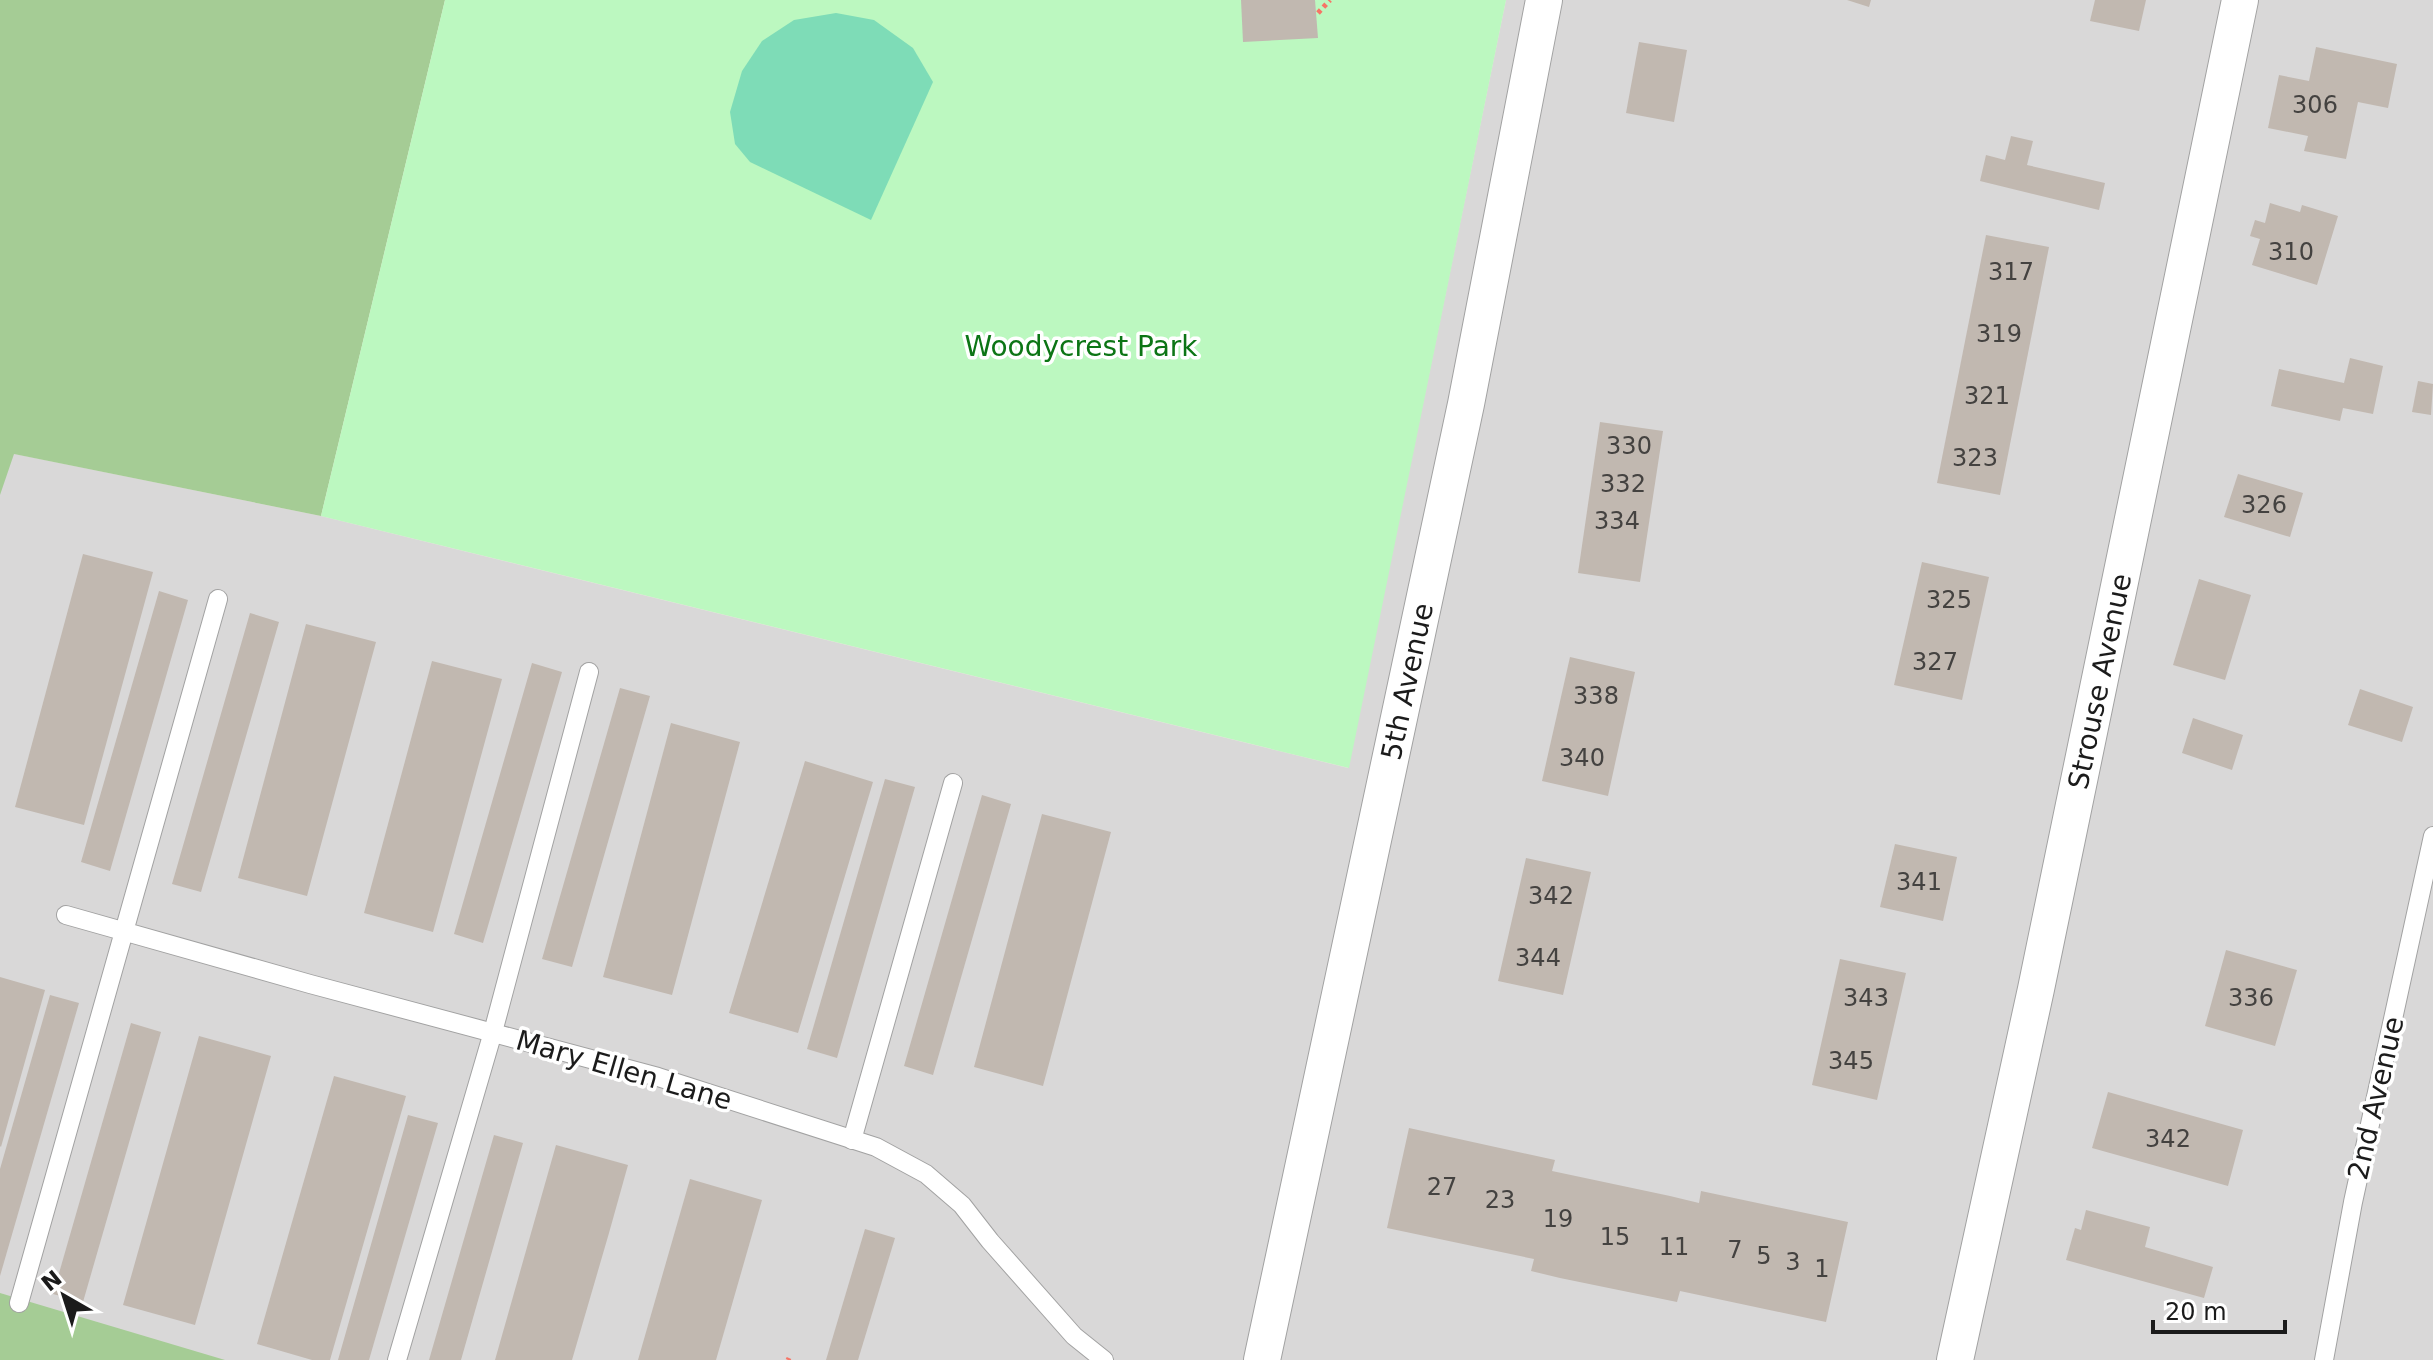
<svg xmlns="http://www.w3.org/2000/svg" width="2433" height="1360" font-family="'DejaVu Sans',sans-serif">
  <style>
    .residential { fill: #d9d8d8 }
    .forest { fill: #a5cc95 }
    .park { fill: #bcf8c0 }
    .pitch { fill: #7edcb7 }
    .building { fill: #c1b8b0 }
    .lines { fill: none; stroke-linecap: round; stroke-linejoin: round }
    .service-casing { stroke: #a2a2a2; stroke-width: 20 }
    .minor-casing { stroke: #a2a2a2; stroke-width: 38 }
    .path { stroke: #f77566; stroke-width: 5; stroke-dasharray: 4 4; stroke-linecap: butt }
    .service { stroke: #fff; stroke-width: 18 }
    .minor { stroke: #fff; stroke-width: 36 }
    .labels { text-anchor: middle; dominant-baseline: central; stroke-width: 7; stroke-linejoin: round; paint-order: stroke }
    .number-label { font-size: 24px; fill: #444240 }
    .park-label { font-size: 28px; fill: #0c7515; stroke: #fff }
    .street-label { font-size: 28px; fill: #1b1b1b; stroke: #fff }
  </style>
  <rect width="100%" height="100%" fill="#ede8e0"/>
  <polygon class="residential" points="1506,0 2433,0 2433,1360 0,1360 0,451 321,516 1348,768"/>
  <g class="forest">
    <polygon points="0,0 445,0 321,516 14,454 0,495"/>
    <polygon points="0,1293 225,1360 0,1360"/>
  </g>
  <polygon class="park" points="445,0 1506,0 1349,768 321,516"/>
  <polygon class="pitch" points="836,13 874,20 913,48 933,82 871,220 750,162 735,144 730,112 742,71 762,41 794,20"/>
  <g class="building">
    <polygon points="1241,0 1315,0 1318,38 1243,42"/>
    <polygon points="1847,0 1871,0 1869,7"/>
    <polygon points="2095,0 2146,0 2139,31 2090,21"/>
    <polygon points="1639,42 1687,50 1674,122 1626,113"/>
    <polygon points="2316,47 2397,64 2388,108 2358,102 2346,159 2304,151 2308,136 2268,128 2279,75 2309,81"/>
    <polygon points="2011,136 2033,141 2027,165 2105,183 2099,210 1980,181 1986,155 2005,160"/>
    <polygon points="2270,203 2300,212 2302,205 2338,216 2317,285 2252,265 2260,239 2250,236 2255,220 2265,223"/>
    <polygon points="1986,235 2049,247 2000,495 1937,483"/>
    <polygon points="2350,358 2383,366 2373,414 2343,408 2340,421 2271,406 2279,369 2344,383"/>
    <polygon points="2418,381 2433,384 2431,415 2412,412"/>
    <polygon points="1600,422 1663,431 1640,582 1578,573"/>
    <polygon points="2238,474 2303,493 2290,537 2224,517"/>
    <polygon points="83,554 153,572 84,825 15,807"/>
    <polygon points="1922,562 1989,577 1962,700 1894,685"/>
    <polygon points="2199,579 2251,595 2225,680 2173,665"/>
    <polygon points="159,591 188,600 110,871 81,862"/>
    <polygon points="250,613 279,622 201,892 172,884"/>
    <polygon points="306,624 376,642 307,896 238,878"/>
    <polygon points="1570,657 1635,672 1608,796 1542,781"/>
    <polygon points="432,661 502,679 433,932 364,913"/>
    <polygon points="532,663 562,672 483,943 454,934"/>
    <polygon points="620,688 650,696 572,967 542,959"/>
    <polygon points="2360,689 2413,707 2402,742 2348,725"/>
    <polygon points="2193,718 2243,735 2232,770 2182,753"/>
    <polygon points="671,723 740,742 672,995 603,977"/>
    <polygon points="805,761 873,782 798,1033 729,1013"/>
    <polygon points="885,779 915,787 837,1058 807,1049"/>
    <polygon points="982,795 1011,804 933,1075 904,1066"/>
    <polygon points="1042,814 1111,832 1043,1086 974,1067"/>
    <polygon points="1895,844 1957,857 1943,921 1880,907"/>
    <polygon points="1526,858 1591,872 1563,995 1498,981"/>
    <polygon points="2226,950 2297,970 2275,1046 2205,1026"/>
    <polygon points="1840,959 1906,973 1877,1100 1812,1085"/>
    <polygon points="0,977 45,990 1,1147 0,1146"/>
    <polygon points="50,995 79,1003 0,1276 0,1169"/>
    <polygon points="131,1023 161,1032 83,1302 53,1294"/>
    <polygon points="199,1036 271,1056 195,1325 123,1305"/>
    <polygon points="334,1076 406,1096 330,1360 312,1360 257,1344"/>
    <polygon points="2108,1092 2243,1130 2228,1186 2092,1148"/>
    <polygon points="408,1115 438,1123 369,1360 338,1360"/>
    <polygon points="1409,1128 1555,1160 1552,1171 1670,1196 1699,1203 1701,1191 1848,1222 1826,1322 1680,1291 1677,1302 1560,1278 1531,1271 1534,1259 1387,1228"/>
    <polygon points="494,1135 523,1143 461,1360 429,1360"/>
    <polygon points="556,1145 628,1165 609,1233 572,1360 495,1360"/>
    <polygon points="690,1179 762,1200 733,1301 716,1360 638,1360"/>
    <polygon points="2086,1210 2150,1227 2145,1247 2213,1267 2204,1298 2066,1260 2075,1228 2081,1230"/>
    <polygon points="865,1229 895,1238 858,1360 826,1360"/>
  </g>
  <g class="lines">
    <defs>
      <g id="service">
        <polyline points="66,915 310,984 658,1077 876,1147 926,1174 962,1205 990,1241 1074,1336 1104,1360"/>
        <polyline points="852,1140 953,783"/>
        <polyline points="19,1303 218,599"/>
        <polyline points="397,1360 493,1032 589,672"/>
        <polyline points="2324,1360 2353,1202 2433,836"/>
      </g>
      <g id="minor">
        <path id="s1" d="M1262,1360L1466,404L1544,0"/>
        <path id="s2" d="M1955,1360L2036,989L2240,0"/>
      </g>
    </defs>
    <use href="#service" class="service-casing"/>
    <use href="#minor" class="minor-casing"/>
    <g class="path">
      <polyline points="1318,13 1330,0"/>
      <polyline points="788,1360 789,1358"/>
    </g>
    <use href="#service" class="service"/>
    <use href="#minor" class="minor"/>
  </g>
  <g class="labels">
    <g class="number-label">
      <text x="2315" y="105">306</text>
      <text x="2291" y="252">310</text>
      <text x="2011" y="272">317</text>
      <text x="1999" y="334">319</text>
      <text x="1987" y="396">321</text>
      <text x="1629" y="446">330</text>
      <text x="1975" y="458">323</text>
      <text x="1623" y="484">332</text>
      <text x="2264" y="505">326</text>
      <text x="1617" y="521">334</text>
      <text x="1949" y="600">325</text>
      <text x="1935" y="662">327</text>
      <text x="1596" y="696">338</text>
      <text x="1582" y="758">340</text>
      <text x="1919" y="882">341</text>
      <text x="1551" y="896">342</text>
      <text x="1538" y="958">344</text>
      <text x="1866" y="998">343</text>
      <text x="2251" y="998">336</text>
      <text x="1851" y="1061">345</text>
      <text x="2168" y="1139">342</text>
      <text x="1442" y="1187">27</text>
      <text x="1500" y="1200">23</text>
      <text x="1558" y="1219">19</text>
      <text x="1615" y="1237">15</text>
      <text x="1674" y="1247">11</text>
      <text x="1735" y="1250">7</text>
      <text x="1764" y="1256">5</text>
      <text x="1793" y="1262">3</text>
      <text x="1822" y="1269">1</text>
    </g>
    <g class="park-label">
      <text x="1081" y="346">Woodycrest Park</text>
    </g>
    <g class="street-label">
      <text stroke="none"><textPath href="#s2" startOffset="694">Strouse Avenue</textPath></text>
      <text stroke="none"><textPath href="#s1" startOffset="694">5th Avenue</textPath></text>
      <text transform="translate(624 1070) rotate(16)">Mary Ellen Lane</text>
      <text transform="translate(2376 1098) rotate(-77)">2nd Avenue</text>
    </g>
  </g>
  <g transform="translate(64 1296) rotate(321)" stroke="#ffffff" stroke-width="6" paint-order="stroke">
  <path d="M0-6L14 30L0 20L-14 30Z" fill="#1b1b1b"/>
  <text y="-12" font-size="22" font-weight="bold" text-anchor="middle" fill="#1b1b1b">N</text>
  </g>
  <path d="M2153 1320v12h132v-12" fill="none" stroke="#1b1b1b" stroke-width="4"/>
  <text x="2165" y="1320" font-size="24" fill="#1b1b1b" stroke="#ffffff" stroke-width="6" paint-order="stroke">20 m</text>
</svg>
